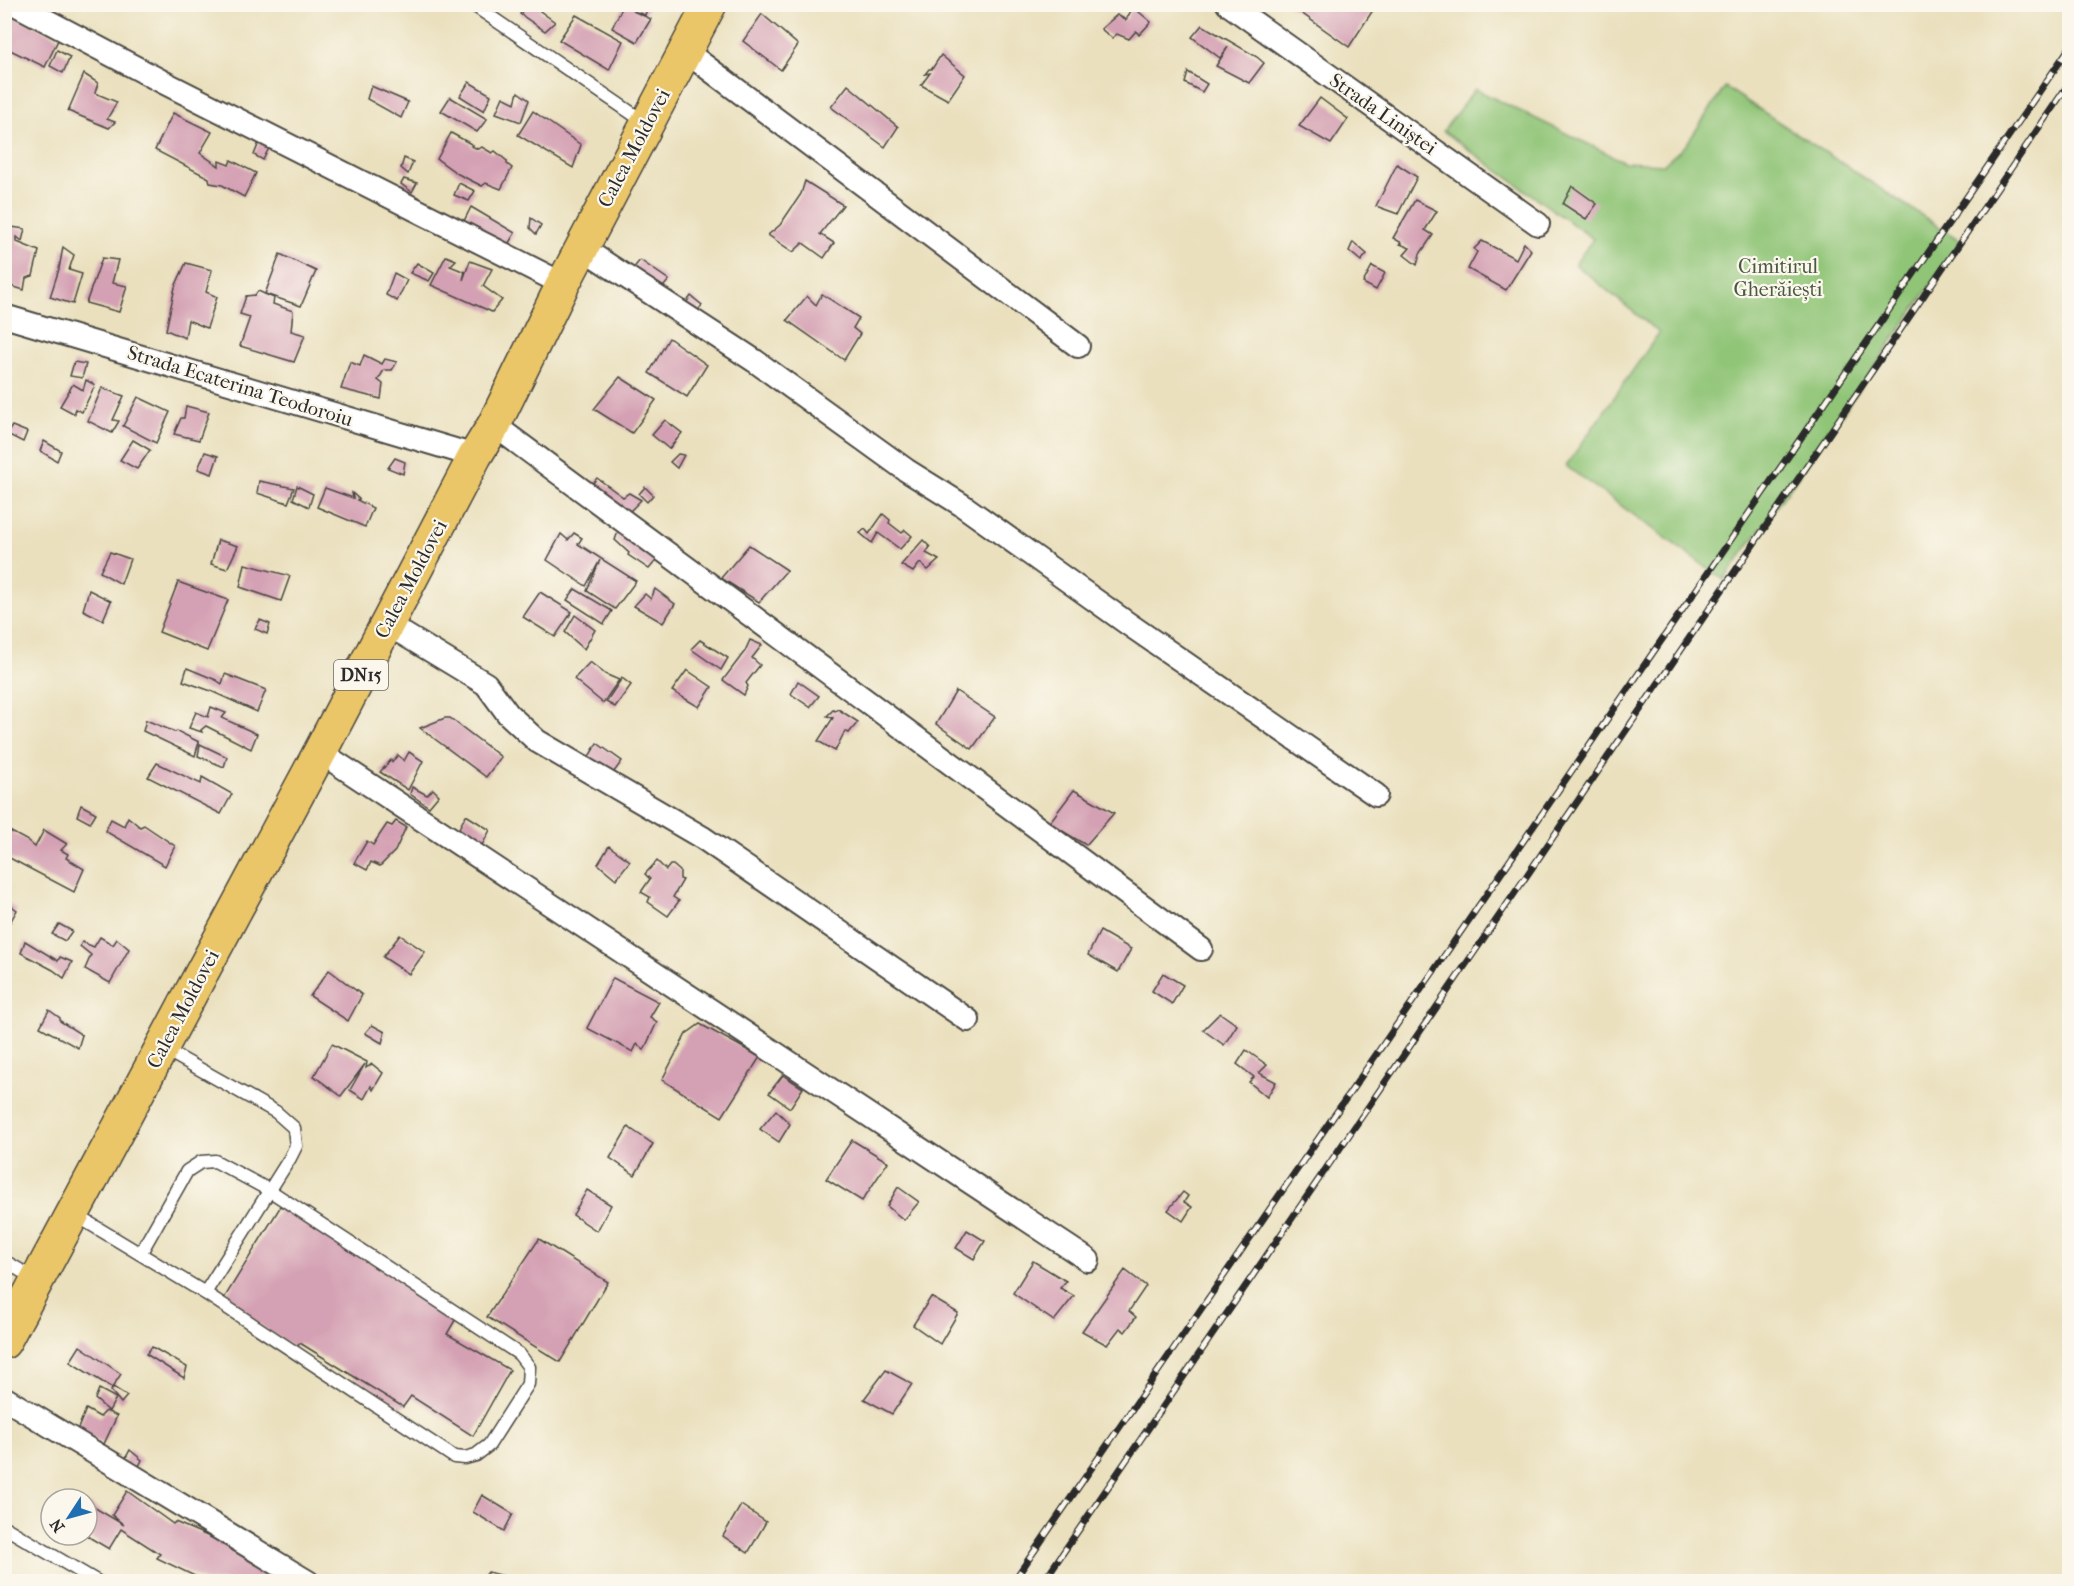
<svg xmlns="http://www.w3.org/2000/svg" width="2074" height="1586" font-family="'IM FELL French Canon',serif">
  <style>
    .green { fill: #90c577; stroke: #5e7851; stroke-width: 1.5 }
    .building { fill: #d4a0b3 }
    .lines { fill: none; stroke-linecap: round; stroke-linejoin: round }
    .lane-casing { stroke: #484641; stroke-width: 15 }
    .street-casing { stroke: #484641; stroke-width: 26 }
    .primary-casing { stroke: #484641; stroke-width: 36 }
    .lane { stroke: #fff; stroke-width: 12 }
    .street { stroke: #fff; stroke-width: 22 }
    .primary { stroke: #ebc669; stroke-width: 33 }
    .rail-casing { stroke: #2b2b2b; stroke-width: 7 }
    .rail { stroke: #fbf7ec; stroke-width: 4.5; stroke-dasharray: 14; stroke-linecap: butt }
    .labels { text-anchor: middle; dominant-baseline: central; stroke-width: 4.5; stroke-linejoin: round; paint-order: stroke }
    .shield { fill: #fbf7ec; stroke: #696865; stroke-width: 1.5 }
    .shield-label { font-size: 18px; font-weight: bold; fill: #2b2b2b }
    .street-label { font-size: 20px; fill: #2b2b2b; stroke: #fbf7ec }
    .park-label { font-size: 20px; fill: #495942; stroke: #fbf7ec }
  </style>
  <rect width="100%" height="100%" fill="#fbf7ec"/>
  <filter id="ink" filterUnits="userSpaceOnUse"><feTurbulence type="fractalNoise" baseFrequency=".0167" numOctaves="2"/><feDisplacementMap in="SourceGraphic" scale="12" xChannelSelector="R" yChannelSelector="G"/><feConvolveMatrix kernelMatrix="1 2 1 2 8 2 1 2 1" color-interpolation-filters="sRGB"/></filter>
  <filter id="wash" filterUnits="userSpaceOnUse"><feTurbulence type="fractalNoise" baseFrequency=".008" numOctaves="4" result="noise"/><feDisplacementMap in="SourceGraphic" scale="24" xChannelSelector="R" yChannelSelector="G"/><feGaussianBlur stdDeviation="1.35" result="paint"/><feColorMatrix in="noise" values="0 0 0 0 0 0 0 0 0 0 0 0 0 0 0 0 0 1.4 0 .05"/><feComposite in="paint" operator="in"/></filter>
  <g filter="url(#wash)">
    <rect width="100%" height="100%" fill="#eae0be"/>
    <polygon class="green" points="1725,87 1961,241 1825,439 1724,580 1566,466 1659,333 1575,264 1593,239 1443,131 1475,89 1625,162 1664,164 1686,145"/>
    <g id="blocks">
      <g class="building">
        <polygon points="527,4 543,4 540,11 555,22 545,31 520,14"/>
        <polygon points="621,4 649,4 645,15 633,11 651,19 637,42 612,28 623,6"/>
        <polygon points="1286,4 1377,4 1349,47 1301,13"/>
        <polygon points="1133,7 1151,22 1139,35 1136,31 1129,39 1117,34 1112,38 1101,29 1117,15 1126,20"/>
        <polygon points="4,11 59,38 45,67 4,47"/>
        <polygon points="762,14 798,45 781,70 743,41"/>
        <polygon points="576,15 623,41 609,70 559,40"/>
        <polygon points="1202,25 1257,57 1264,63 1249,83 1216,66 1228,47 1220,58 1192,37"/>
        <polygon points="57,50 70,57 63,73 50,66"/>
        <polygon points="941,55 965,75 948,100 921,85 930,73 925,74 929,69 932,69"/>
        <polygon points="1188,72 1207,84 1202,92 1185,83"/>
        <polygon points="84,74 98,83 95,93 117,102 107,119 115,122 109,128 68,111"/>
        <polygon points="469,82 491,95 484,111 460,96"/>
        <polygon points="848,85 898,127 885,147 831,107"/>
        <polygon points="371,86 408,102 401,118 367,99"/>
        <polygon points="518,92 529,100 521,122 496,113 503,97 515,103"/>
        <polygon points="450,97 487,119 477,132 441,111"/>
        <polygon points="1320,98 1348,119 1331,144 1299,126"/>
        <polygon points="533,111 581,145 573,168 518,135"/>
        <polygon points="173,113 212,132 200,153 219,166 219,161 229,165 231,160 256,173 244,197 222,185 210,183 209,178 155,150"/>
        <polygon points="451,133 473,145 471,146 478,149 482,147 492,153 495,151 507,161 507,164 512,168 501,189 486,183 482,186 458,174 437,159"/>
        <polygon points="260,140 271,144 263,160 254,155"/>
        <polygon points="404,158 413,162 408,174 401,168"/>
        <polygon points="1397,164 1417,177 1398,214 1376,206"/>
        <polygon points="404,179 417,183 412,192 401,184"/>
        <polygon points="805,181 843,205 820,234 834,243 824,258 803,243 793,252 768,235 780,225 801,194"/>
        <polygon points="459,183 475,191 469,201 454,195"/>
        <polygon points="1572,186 1597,204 1586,219 1563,204"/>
        <polygon points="1415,200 1437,211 1425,230 1433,235 1420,254 1417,265 1404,255 1410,248 1400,244 1402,243 1393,238"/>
        <polygon points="471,207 515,233 507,246 463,223"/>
        <polygon points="531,218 541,225 536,234 530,228"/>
        <polygon points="12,227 25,229 22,241 17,237 17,242 39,251 33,276 26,278 24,290 4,284 4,259"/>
        <polygon points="1482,241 1516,259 1524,243 1531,250 1506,290 1468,269 1477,252 1474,249"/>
        <polygon points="1353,242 1367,254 1361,261 1349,251"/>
        <polygon points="63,247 74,255 69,270 82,274 73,304 50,297 59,269"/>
        <polygon points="280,254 316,271 301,306 265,294"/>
        <polygon points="446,256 456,260 450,266 465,272 463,280 470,261 492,269 483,286 502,300 492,312 431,285"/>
        <polygon points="102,258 118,260 112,283 127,286 119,312 86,303"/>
        <polygon points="640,260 669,280 649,304 621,284"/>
        <polygon points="186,263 212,270 206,292 217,297 207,328 188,320 185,338 166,330 175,287"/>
        <polygon points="417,263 434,273 429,281 410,273"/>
        <polygon points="1372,266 1385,273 1376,290 1363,283"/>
        <polygon points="394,273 407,280 397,301 386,295"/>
        <polygon points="258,291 274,298 273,304 293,311 291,331 305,335 294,362 240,346 250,317 240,314 246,296 255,295"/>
        <polygon points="822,294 859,318 853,328 860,334 844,360 787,320 807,296 816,305"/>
        <polygon points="691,296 702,305 689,324 676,317"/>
        <polygon points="669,338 707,365 687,397 649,373"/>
        <polygon points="364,355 382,364 385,359 397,362 392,370 384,370 378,380 383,384 381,399 341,389 350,362 360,366"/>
        <polygon points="74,362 86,364 82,378 70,376"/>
        <polygon points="620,377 656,400 632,433 594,409"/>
        <polygon points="86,380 95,385 82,412 75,409 75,414 60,406 73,384 83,390"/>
        <polygon points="102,388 124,396 113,420 119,421 112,433 88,421"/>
        <polygon points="138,397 170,412 156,443 123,426"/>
        <polygon points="186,406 209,412 199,440 174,434 181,418 184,418"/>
        <polygon points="665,420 682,433 669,449 652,435"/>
        <polygon points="12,426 27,432 23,442 7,434"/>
        <polygon points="133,440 150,450 137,469 120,460"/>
        <polygon points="44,441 61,451 57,461 40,451"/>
        <polygon points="205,452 218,456 212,474 198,469"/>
        <polygon points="678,454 684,455 677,468 670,462"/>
        <polygon points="395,458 405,462 403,474 388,468"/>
        <polygon points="597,478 623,497 629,493 641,500 625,516 587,490"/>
        <polygon points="259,481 294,488 288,503 257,493"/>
        <polygon points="297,486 313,494 309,507 293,499"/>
        <polygon points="645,487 653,495 647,502 639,494"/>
        <polygon points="325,488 353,498 352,493 359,499 357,500 373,508 365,527 317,507"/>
        <polygon points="883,514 890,520 889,523 902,533 905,530 912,536 900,549 878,533 872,543 860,533 865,529 869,534"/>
        <polygon points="619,529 659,557 649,569 628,555 629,553 615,540"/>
        <polygon points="574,533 582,538 578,544 636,581 615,609 587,591 600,560 586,586 547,560 561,534 568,540"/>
        <polygon points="218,540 238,546 227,569 211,564"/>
        <polygon points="923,540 930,547 926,553 939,560 928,570 920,563 913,572 901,565"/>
        <polygon points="749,545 787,570 759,602 721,578"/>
        <polygon points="110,552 130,559 121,584 100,572"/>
        <polygon points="245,564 290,576 281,601 240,587"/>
        <polygon points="178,582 228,600 207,651 159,632"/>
        <polygon points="575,589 612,611 604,624 567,600"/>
        <polygon points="655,589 675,604 663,623 634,606 645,594 651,599"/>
        <polygon points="89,590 111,601 103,620 83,610"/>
        <polygon points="540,592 572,612 555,637 523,617"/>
        <polygon points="575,615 595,630 584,649 565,632"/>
        <polygon points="260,620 270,624 267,634 255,629"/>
        <polygon points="700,640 728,658 721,670 691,649"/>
        <polygon points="750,640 762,645 752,658 760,665 746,683 748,686 744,695 723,680 745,651"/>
        <polygon points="590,662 605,674 619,680 603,703 574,679"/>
        <polygon points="187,668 216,680 222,684 225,674 266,690 257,712 211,691 183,681"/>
        <polygon points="687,670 712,687 699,707 672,691"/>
        <polygon points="622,678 631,685 615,707 606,702"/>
        <polygon points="798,681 819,696 810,707 791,694"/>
        <polygon points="956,691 995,717 972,749 936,724"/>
        <polygon points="211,707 226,713 222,718 257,734 251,749 206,726 201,730 202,732 189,728 196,712 208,717"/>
        <polygon points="838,709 858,722 849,733 845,731 835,751 818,741 833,718 827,716 833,710 835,711"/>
        <polygon points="445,718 450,718 501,757 486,777 420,728"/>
        <polygon points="146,720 175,732 177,731 199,742 195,756 143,731"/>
        <polygon points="597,743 622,761 611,776 587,760"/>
        <polygon points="200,744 227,757 224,767 198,756"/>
        <polygon points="409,752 423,761 408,790 380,772 391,760 392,762 398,755 404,761"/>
        <polygon points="157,763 201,784 202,777 232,794 221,814 148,777"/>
        <polygon points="412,787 427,795 433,789 439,795 429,807 410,794"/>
        <polygon points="1074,790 1114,813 1086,845 1049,823"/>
        <polygon points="81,805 96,813 90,823 77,816"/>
        <polygon points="466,815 490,830 481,847 457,832"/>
        <polygon points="128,817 140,827 144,825 175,846 165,866 105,831 111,819 124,826"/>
        <polygon points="396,821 406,827 395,851 380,866 371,862 367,870 354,863 367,841 373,845 387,824 392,826"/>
        <polygon points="4,828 28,841 35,847 44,830 67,844 61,850 68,854 66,858 84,869 74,892 4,855"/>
        <polygon points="609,846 630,861 616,879 598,864"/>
        <polygon points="657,861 666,870 670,865 673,865 680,871 680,879 683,880 673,897 679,901 668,916 648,902 650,897 641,892 650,879 645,874"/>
        <polygon points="6,902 17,910 4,933 4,905"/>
        <polygon points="59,924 72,931 65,941 52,934"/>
        <polygon points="1100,931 1131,949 1118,972 1088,955"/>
        <polygon points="400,935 425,952 409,974 383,957"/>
        <polygon points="100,937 113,945 117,939 129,949 110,983 85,969 91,955 80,946 82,942 94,947"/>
        <polygon points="25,941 58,961 60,957 72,962 64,978 53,970 21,953"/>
        <polygon points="329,970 362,995 348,1021 310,996"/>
        <polygon points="1163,973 1183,985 1172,1004 1152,991"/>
        <polygon points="613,978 659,1002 650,1017 657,1022 644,1050 637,1044 633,1052 587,1028"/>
        <polygon points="49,1010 60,1018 60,1021 82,1035 78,1048 40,1027"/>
        <polygon points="1220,1013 1237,1025 1224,1045 1203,1030"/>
        <polygon points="700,1024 760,1057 722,1117 662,1080 686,1034"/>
        <polygon points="372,1025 385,1032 382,1043 365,1033"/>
        <polygon points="332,1044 367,1062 366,1068 372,1064 383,1073 373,1090 371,1086 364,1099 350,1090 365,1064 341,1096 314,1076"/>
        <polygon points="1246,1050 1267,1065 1259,1073 1276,1082 1267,1097 1249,1082 1254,1077 1237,1064"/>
        <polygon points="783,1075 803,1088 790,1108 769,1093"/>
        <polygon points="776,1110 790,1124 779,1142 760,1129"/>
        <polygon points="628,1127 653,1144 635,1175 610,1158"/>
        <polygon points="852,1140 888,1162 862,1201 826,1179"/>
        <polygon points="898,1187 919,1202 904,1220 887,1206"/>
        <polygon points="587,1190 611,1205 597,1231 573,1215"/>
        <polygon points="1183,1192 1188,1196 1184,1202 1192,1207 1183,1221 1168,1210"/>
        <polygon points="282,1204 457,1317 447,1334 510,1370 473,1436 411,1396 403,1407 300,1343 293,1348 223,1300"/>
        <polygon points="967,1230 985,1241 974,1259 956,1248"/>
        <polygon points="539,1239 608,1282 560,1362 487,1317"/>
        <polygon points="1033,1261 1066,1281 1060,1288 1074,1296 1054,1321 1013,1293"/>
        <polygon points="1125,1270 1146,1286 1129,1311 1136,1317 1125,1332 1120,1328 1107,1345 1082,1331"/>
        <polygon points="931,1297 958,1313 940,1344 913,1325"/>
        <polygon points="80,1346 121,1374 112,1388 70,1362"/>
        <polygon points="152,1347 187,1367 184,1378 146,1354"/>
        <polygon points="886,1370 912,1384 892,1414 864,1399"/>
        <polygon points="113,1387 127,1396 121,1403 111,1391"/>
        <polygon points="99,1389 116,1398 109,1411 95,1399"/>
        <polygon points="86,1409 100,1417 106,1411 117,1416 104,1444 77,1431"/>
        <polygon points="130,1450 142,1460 138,1468 123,1463"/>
        <polygon points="127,1491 173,1524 175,1522 226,1544 287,1581 205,1581 157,1558 160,1554 121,1529 109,1549 87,1536 87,1503 124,1525 112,1515"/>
        <polygon points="482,1495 513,1514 504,1531 473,1512"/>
        <polygon points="741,1505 766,1522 748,1553 723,1536"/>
        <polygon points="488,1572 504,1576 511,1581 481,1581"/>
      </g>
    </g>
  </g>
  <g filter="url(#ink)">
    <use href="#blocks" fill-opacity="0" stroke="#484641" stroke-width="1.5"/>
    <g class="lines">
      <defs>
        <g id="lane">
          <polyline points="472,4 646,123"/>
          <polyline points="164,1049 276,1112 294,1128 296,1146 290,1158 205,1293"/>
          <polyline points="74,1214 205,1293 454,1457 465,1458 476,1455 489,1445 528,1384 529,1367 519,1354 269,1190 215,1161 201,1162 187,1171 140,1254"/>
          <polyline points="4,1261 37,1280"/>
          <polyline points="4,1527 98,1582"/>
        </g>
        <g id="street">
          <polyline points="15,4 163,82 563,284"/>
          <polyline points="1228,4 1538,224"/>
          <polyline points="685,51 1078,346"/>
          <polyline points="582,248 755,361 906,470 962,505 1127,623 1376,795"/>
          <polyline points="4,316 475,456"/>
          <polyline points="494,425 1201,949"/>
          <polyline points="387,624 486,684 508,714 537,741 703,838 968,1020"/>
          <polyline points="320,752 1088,1260"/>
          <polyline points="4,1398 308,1582"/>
        </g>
        <polyline id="primary" points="4,1342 320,752 475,456 494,425 563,284 710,4"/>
      </defs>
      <use href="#lane" class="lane-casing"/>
      <use href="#street" class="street-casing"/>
      <use href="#primary" class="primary-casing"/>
      <use href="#lane" class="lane"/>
      <use href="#street" class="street"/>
      <use href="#primary" class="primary"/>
      <defs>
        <g id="rail">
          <polyline points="1013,1582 2070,47"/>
          <polyline points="1043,1582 2070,82"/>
        </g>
      </defs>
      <use href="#rail" class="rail-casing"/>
      <use href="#rail" class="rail"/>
    </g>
  </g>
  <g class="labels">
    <rect class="shield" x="334" y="660" width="54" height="30" rx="4.5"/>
    <g class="shield-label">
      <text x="361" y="675">DN15</text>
    </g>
    <g class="street-label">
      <text transform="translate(1383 114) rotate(35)">Strada Liniștei</text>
      <text transform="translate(634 148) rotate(-62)">Calea Moldovei</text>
      <text transform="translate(240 386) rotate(17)">Strada Ecaterina Teodoroiu</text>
      <text transform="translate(411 579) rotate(-62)">Calea Moldovei</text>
      <text transform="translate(183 1009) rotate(-62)">Calea Moldovei</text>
    </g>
    <g class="park-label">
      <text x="1778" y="266">Cimitirul<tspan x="1778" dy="23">Gherăiești</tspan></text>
    </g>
  </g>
  <rect width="2074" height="1586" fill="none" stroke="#fbf7ec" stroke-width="24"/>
  <g transform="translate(69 1517) rotate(234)"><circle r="28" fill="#fbf7ec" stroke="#a8a59f" stroke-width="1.5"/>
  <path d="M0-4.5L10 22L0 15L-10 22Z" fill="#1f6fb2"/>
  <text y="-9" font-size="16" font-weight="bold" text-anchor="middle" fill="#2b2b2b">N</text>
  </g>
</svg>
